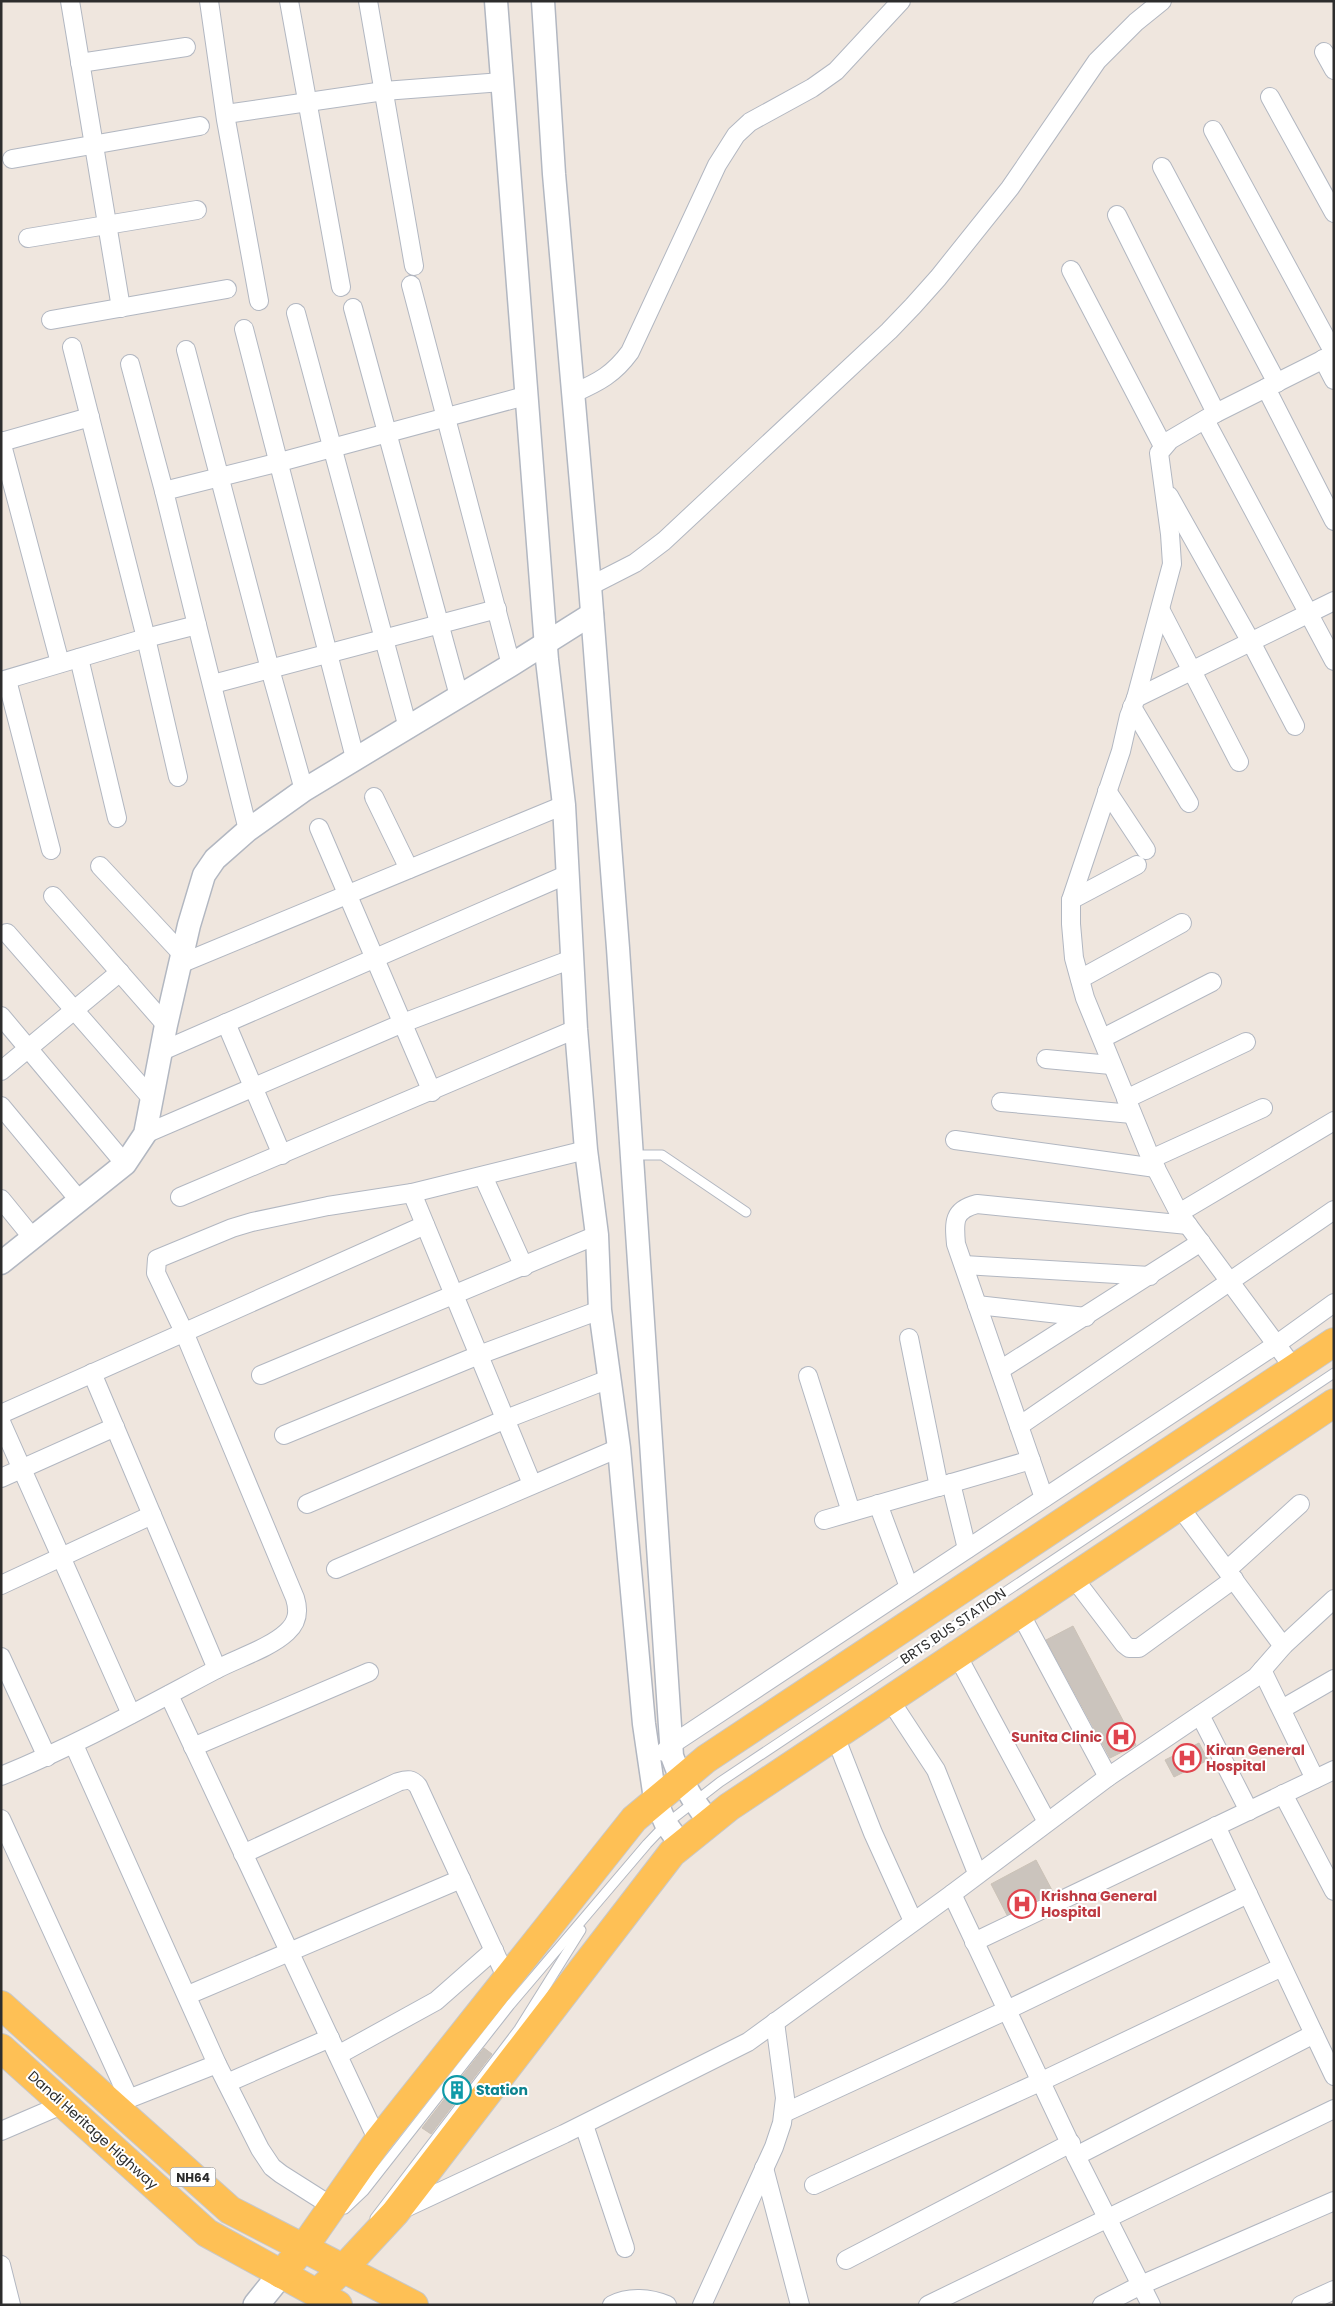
<svg xmlns="http://www.w3.org/2000/svg" width="1335" height="2306" font-family="Poppins,sans-serif">
  <style>
    .building { fill: #cbc4bd; stroke: #cbc2b7 }
    .lines { fill: none; stroke-linecap: round; stroke-linejoin: round }
    .service-casing { stroke: #b2b7c1; stroke-width: 11 }
    .minor-casing { stroke: #b2b7c1; stroke-width: 20 }
    .tertiary-casing { stroke: #b2b7c1; stroke-width: 25 }
    .secondary-casing { stroke: #b2b7c1; stroke-width: 28 }
    .primary-casing { stroke: #c8c8c8; stroke-width: 30 }
    .service { stroke: #fff; stroke-width: 9 }
    .minor { stroke: #fff; stroke-width: 18 }
    .tertiary { stroke: #fff; stroke-width: 22 }
    .secondary { stroke: #fff; stroke-width: 25 }
    .primary { stroke: #fec055; stroke-width: 28 }
    .labels { text-anchor: middle; dominant-baseline: central; stroke-width: 4; stroke-linejoin: round; paint-order: stroke }
    .shield { fill: #fff; stroke: #6c6c6c; stroke-width: 1 }
    .shield-label { font-size: 12px; font-weight: bold; fill: #2d2d2d }
    .street-label { font-size: 14px; fill: #2d2d2d; stroke: #fff }
    .health-label { font-size: 14px; font-weight: bold; fill: #be3a42; stroke: #fff; text-anchor: start }
    .culture-label { font-size: 14px; font-weight: bold; fill: #0d838f; stroke: #fff; text-anchor: start }
  </style>
  <rect width="100%" height="100%" fill="#efe6de"/>
  <g class="building">
    <polygon points="1073,1626 1136,1745 1110,1758 1046,1640"/>
    <polygon points="1199,1743 1208,1760 1174,1777 1165,1760"/>
    <polygon points="1036,1860 1053,1892 1007,1915 991,1884"/>
    <polygon points="484,2048 492,2054 431,2134 422,2128"/>
  </g>
  <g class="lines">
    <defs>
      <g id="service">
        <polyline points="631,1155 662,1155 746,1212"/>
        <polyline points="345,2209 364,2191 510,2005 647,1844 666,1824 720,1782 1334,1373"/>
        <polyline points="375,2218 519,2029 581,1930"/>
      </g>
      <g id="minor">
        <polyline points="70,1 121,308"/>
        <polyline points="209,1 226,120 259,301"/>
        <polyline points="289,1 341,287"/>
        <polyline points="368,1 414,266"/>
        <polyline points="1324,52 1334,70"/>
        <polyline points="80,63 186,47"/>
        <polyline points="1270,97 1334,213"/>
        <polyline points="226,114 384,91 502,82"/>
        <polyline points="1213,130 1334,353"/>
        <polyline points="12,159 200,126"/>
        <polyline points="1162,167 1277,383"/>
        <polyline points="1117,215 1216,413"/>
        <polyline points="28,238 197,210"/>
        <polyline points="1071,270 1163,446"/>
        <polyline points="411,285 511,665"/>
        <polyline points="353,308 459,696"/>
        <polyline points="296,313 408,728"/>
        <polyline points="51,320 227,289"/>
        <polyline points="244,329 355,758"/>
        <polyline points="72,347 146,638 178,777"/>
        <polyline points="186,350 270,669 304,790"/>
        <polyline points="1323,359 1334,380"/>
        <polyline points="130,364 164,491"/>
        <polyline points="1266,388 1334,521"/>
        <path d="M574,393C599,382 614,374 630,352L717,165L736,135L750,122L812,88L836,71L901,1"/>
        <polyline points="1205,420 1334,661"/>
        <polyline points="1,441 60,663"/>
        <polyline points="1,442 90,417"/>
        <polyline points="1169,496 1251,642 1295,726"/>
        <polyline points="590,586 635,563 664,541 889,331 913,306 938,278 1010,188 1097,61 1136,22 1162,1"/>
        <polyline points="1161,611 1239,762"/>
        <polyline points="197,625 164,491 280,462 525,396"/>
        <polyline points="79,658 117,818"/>
        <polyline points="7,680 51,850"/>
        <polyline points="1,681 146,638 197,625 248,830"/>
        <polyline points="213,684 497,609"/>
        <polyline points="1136,698 1334,601"/>
        <polyline points="1132,707 1189,803"/>
        <polyline points="1107,791 1146,850"/>
        <polyline points="374,797 409,869"/>
        <polyline points="319,828 432,1092"/>
        <polyline points="100,866 182,954"/>
        <polyline points="53,896 166,1025"/>
        <polyline points="1071,900 1137,865"/>
        <polyline points="7,933 152,1099"/>
        <polyline points="180,964 564,805"/>
        <polyline points="1080,979 1182,923"/>
        <polyline points="1,1016 125,1164"/>
        <polyline points="226,1023 282,1155"/>
        <polyline points="1103,1038 1212,982"/>
        <polyline points="162,1051 566,875"/>
        <polyline points="1046,1059 1111,1065"/>
        <polyline points="1,1071 120,972"/>
        <polyline points="1126,1099 1246,1042"/>
        <polyline points="1001,1102 1132,1114"/>
        <polyline points="1,1106 79,1200"/>
        <polyline points="145,1134 403,1023 572,959"/>
        <polyline points="955,1140 1156,1168"/>
        <polyline points="1151,1159 1263,1108"/>
        <polyline points="483,1176 524,1267"/>
        <polyline points="412,1193 532,1484"/>
        <polyline points="180,1197 576,1029"/>
        <polyline points="1,1199 32,1237"/>
        <polyline points="1179,1213 1334,1121"/>
        <polyline points="964,1265 1150,1276"/>
        <polyline points="977,1305 1086,1317"/>
        <polyline points="909,1338 939,1487"/>
        <polyline points="1293,1367 1179,1213 1151,1159 1085,998 1074,958 1071,924 1071,900 1121,751 1129,716 1136,698 1172,564 1170,534 1159,453 1170,440 1216,413 1334,354"/>
        <polyline points="1000,1370 1201,1242"/>
        <polyline points="92,1373 217,1669"/>
        <polyline points="261,1375 597,1235"/>
        <polyline points="808,1376 851,1512"/>
        <polyline points="1,1414 425,1225"/>
        <polyline points="1,1422 131,1714"/>
        <polyline points="1019,1426 1334,1210"/>
        <polyline points="284,1435 479,1355 600,1310"/>
        <polyline points="1,1478 115,1427"/>
        <polyline points="951,1483 967,1549"/>
        <path d="M1044,1498L956,1244C954,1222 953,1210 977,1204L1188,1225"/>
        <polyline points="307,1504 506,1419 609,1379"/>
        <polyline points="878,1504 909,1587"/>
        <polyline points="1179,1506 1283,1646"/>
        <polyline points="824,1520 1031,1460"/>
        <polyline points="336,1569 619,1448"/>
        <polyline points="1227,1570 1300,1504"/>
        <polyline points="1073,1577 1124,1644 1129,1648 1139,1648 1234,1579"/>
        <polyline points="1,1585 152,1515"/>
        <polyline points="1020,1613 1108,1777"/>
        <polyline points="957,1655 1047,1822"/>
        <polyline points="1,1657 47,1757"/>
        <polyline points="1262,1670 1315,1779"/>
        <polyline points="169,1695 378,2141"/>
        <polyline points="890,1700 936,1770 977,1873"/>
        <polyline points="1282,1709 1334,1679"/>
        <polyline points="1200,1715 1249,1811"/>
        <polyline points="835,1736 873,1833 913,1921"/>
        <polyline points="74,1745 217,2064 260,2149 272,2167 281,2174 333,2207"/>
        <polyline points="193,1747 369,1672"/>
        <polyline points="664,1752 671,1745 1277,1344 1334,1303"/>
        <path d="M1,1776C77,1745 145,1707 217,1669C238,1658 270,1648 287,1632C298,1622 299,1611 295,1598L184,1332L156,1273L157,1259L232,1228L252,1222L328,1206L412,1193L586,1150"/>
        <polyline points="1283,1794 1334,1891"/>
        <polyline points="1,1819 129,2099"/>
        <polyline points="1216,1826 1314,2034"/>
        <path d="M243,1854L398,1782C408,1779 412,1779 418,1786L507,1979"/>
        <polyline points="952,1894 1108,1777 1256,1677 1283,1646 1334,1599"/>
        <polyline points="974,1942 1334,1770"/>
        <polyline points="188,1995 461,1879"/>
        <polyline points="338,2055 436,2001 494,1950"/>
        <polyline points="227,2083 330,2038"/>
        <polyline points="118,2103 217,2064"/>
        <polyline points="784,2113 1007,2010 1248,1894"/>
        <polyline points="584,2125 625,2248"/>
        <polyline points="1,2131 64,2104"/>
        <polyline points="764,2168 800,2305"/>
        <polyline points="814,2185 1042,2081 1282,1967"/>
        <polyline points="401,2210 564,2134 748,2042 952,1894 1076,2156"/>
        <polyline points="846,2260 1071,2143"/>
        <polyline points="1,2265 11,2305"/>
        <path d="M612,2305C629,2296 650,2298 667,2305"/>
        <polyline points="702,2305 774,2147 782,2123 785,2098 775,2022"/>
        <polyline points="928,2305 1334,2109"/>
        <polyline points="1102,2305 1141,2285 1334,2201"/>
        <polyline points="1151,2305 1076,2156 1314,2034 1334,2076"/>
        <polyline points="1301,2305 1334,2290"/>
      </g>
      <g id="tertiary">
        <polyline points="496,1 547,660 564,805 576,1029 586,1150 597,1235 600,1310 619,1448 644,1724 655,1799 666,1824 681,1845"/>
        <path d="M543,1L554,174L590,586L618,948L672,1756C681,1782 693,1802 710,1822"/>
        <polyline points="1,1263 125,1164 145,1134 166,1025 189,925 204,875 215,859 248,830 304,790 511,665 592,614"/>
      </g>
      <polyline id="secondary" points="256,2305 281,2274"/>
      <g id="primary">
        <polyline points="1,2005 230,2210 414,2305"/>
        <polyline points="1,2048 207,2233 338,2305"/>
        <polyline points="281,2274 304,2247 378,2141 634,1819 706,1759 1334,1342"/>
        <polyline points="317,2293 343,2269 395,2213 672,1853 729,1807 1334,1403"/>
      </g>
    </defs>
    <use href="#service" class="service-casing"/>
    <use href="#minor" class="minor-casing"/>
    <use href="#tertiary" class="tertiary-casing"/>
    <use href="#secondary" class="secondary-casing"/>
    <use href="#primary" class="primary-casing"/>
    <use href="#service" class="service"/>
    <use href="#minor" class="minor"/>
    <use href="#tertiary" class="tertiary"/>
    <use href="#secondary" class="secondary"/>
    <use href="#primary" class="primary"/>
  </g>
  <defs>
    <symbol id="hospital-ring" viewBox="-11 -11 22 22"><circle r="9.5" fill="#fff" stroke="#e0444e" stroke-width="1.5"/><path d="M-5-5h3v3.5h4V-5h3V5h-3V1.5h-4V5h-3Z" fill="#e0444e"/></symbol>
    <symbol id="building-ring" viewBox="-11 -11 22 22"><circle r="9.5" fill="#fff" stroke="#0f9aa8" stroke-width="1.5"/><path d="M-4-6H4V6H1V3H-1V6H-4ZM-2.5-4.3h1.7v1.8h-1.7ZM.8-4.3h1.7v1.8H.8ZM-2.5-1h1.7V.8h-1.7ZM.8-1h1.7V.8H.8Z" fill="#0f9aa8"/></symbol>
  </defs>
  <g fill-rule="evenodd">
    <use href="#hospital-ring" x="1105" y="1721" width="32" height="32"/>
    <use href="#hospital-ring" x="1171" y="1742" width="32" height="32"/>
    <use href="#hospital-ring" x="1006" y="1888" width="32" height="32"/>
    <use href="#building-ring" x="441" y="2074" width="32" height="32"/>
  </g>
  <g class="labels">
    <rect class="shield" x="170.5" y="2167.5" width="45" height="19" rx="4"/>
    <g class="shield-label">
      <text x="193" y="2177">NH64</text>
    </g>
    <g class="street-label">
      <text transform="translate(953 1626) rotate(-34)">BRTS BUS STATION</text>
      <text transform="translate(93 2130) rotate(42)">Dandi Heritage Highway</text>
    </g>
    <g class="health-label">
      <text x="1102" y="1737" text-anchor="end">Sunita Clinic</text>
      <text x="1206" y="1750">Kiran General<tspan x="1206" dy="16">Hospital</tspan></text>
      <text x="1041" y="1896">Krishna General<tspan x="1041" dy="16">Hospital</tspan></text>
    </g>
    <g class="culture-label">
      <text x="476" y="2090">Station</text>
    </g>
  </g>
  <rect width="1335" height="2306" fill="none" stroke="#2d2d2d" stroke-width="5"/>
</svg>
